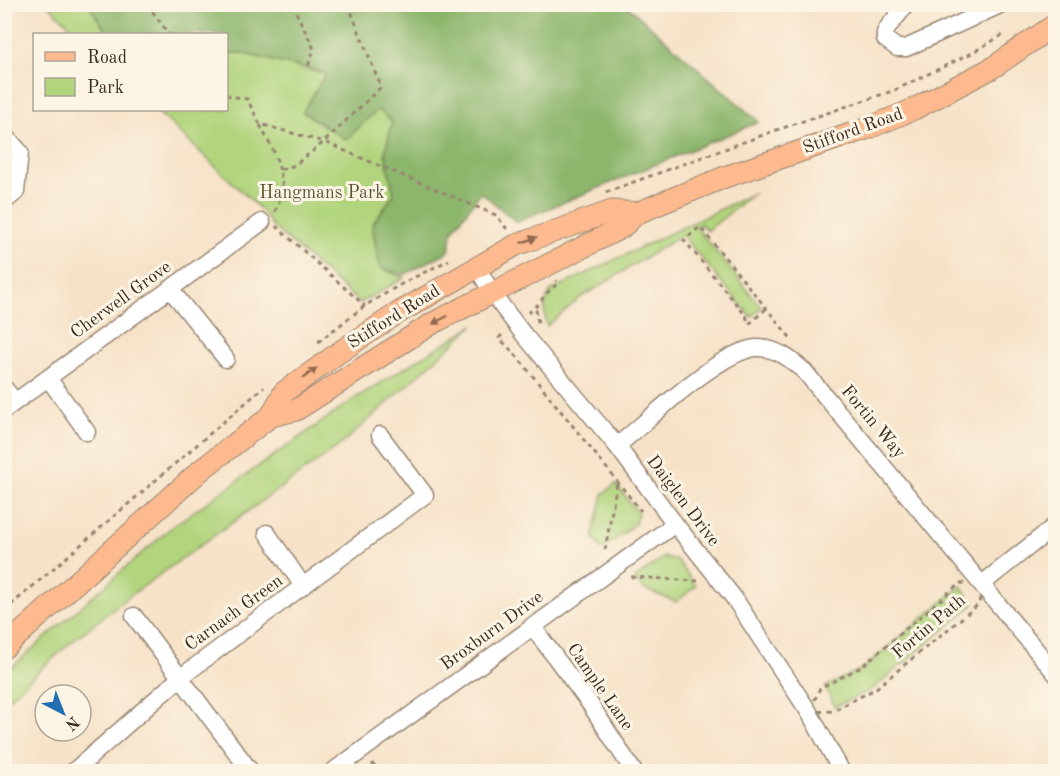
<svg xmlns="http://www.w3.org/2000/svg" width="1060" height="776" font-family="'Old Standard TT',serif">
  <style>
    .green { fill: #b1d47d; stroke: #767f4e; stroke-width: 1.5 }
    .forest { fill: #8cb66c; stroke: #647045; stroke-width: 1.5 }
    .lines { fill: none; stroke-linecap: round; stroke-linejoin: round }
    .minor-casing { stroke: #988673; stroke-width: 19 }
    .major-casing { stroke: #988673; stroke-width: 23 }
    .path { stroke: #988673; stroke-width: 3; stroke-dasharray: 4.5 4.5; stroke-linecap: butt }
    .minor { stroke: #fff; stroke-width: 16 }
    .major { stroke: #fcba8e; stroke-width: 21 }
    .oneway { fill: #926b50 }
    .labels { text-anchor: middle; dominant-baseline: central; stroke-width: 6; stroke-linejoin: round; paint-order: stroke }
    .street-label { font-size: 18px; fill: #3b2a1e; stroke: #fcf5e5 }
    .park-label { font-size: 18px; fill: #585436; stroke: #fcf5e5 }
  </style>
  <rect width="100%" height="100%" fill="#fcf5e5"/>
  <filter id="ink" filterUnits="userSpaceOnUse"><feTurbulence type="fractalNoise" baseFrequency=".0167" numOctaves="2"/><feDisplacementMap in="SourceGraphic" scale="12" xChannelSelector="R" yChannelSelector="G"/><feConvolveMatrix kernelMatrix="1 2 1 2 8 2 1 2 1" color-interpolation-filters="sRGB"/></filter>
  <filter id="wash" filterUnits="userSpaceOnUse"><feTurbulence type="fractalNoise" baseFrequency=".008" numOctaves="4" result="noise"/><feDisplacementMap in="SourceGraphic" scale="24" xChannelSelector="R" yChannelSelector="G"/><feGaussianBlur stdDeviation="1.35" result="paint"/><feColorMatrix in="noise" values="0 0 0 0 0 0 0 0 0 0 0 0 0 0 0 0 0 1.4 0 .05"/><feComposite in="paint" operator="in"/></filter>
  <g filter="url(#wash)">
    <rect width="100%" height="100%" fill="#f6e2c8"/>
    <g class="green">
      <polygon points="48,5 89,5 108,34 79,34"/>
      <polygon points="227,53 241,53 326,74 304,112 378,109 392,122 385,153 394,194 372,225 380,268 404,278 360,303 274,228 261,210 156,110 226,110"/>
      <path d="M754,193L707,231L701,224L696,227L762,308L751,317L682,235L580,298L547,326C543,312 543,302 552,290Z"/>
      <polygon points="474,325 343,443 123,601 70,643 5,702 5,673 173,526 356,398"/>
      <polygon points="616,484 638,513 635,524 602,550 593,537 603,494"/>
      <polygon points="664,557 677,560 696,586 676,602 644,589 634,579"/>
      <polygon points="961,586 974,604 873,689 835,707 825,687 862,669"/>
    </g>
    <polygon class="forest" points="89,5 626,5 759,122 516,222 481,192 453,230 449,251 404,275 380,268 372,225 394,194 385,153 392,122 378,109 346,140 303,112 326,73 241,53 227,53 226,34 108,34"/>
  </g>
  <g filter="url(#ink)">
    <g class="lines">
      <defs>
        <g id="minor">
          <polyline points="907,4 888,27 885,33 885,39 897,48 906,48 1002,4"/>
          <polyline points="4,134 20,152 16,192 4,202"/>
          <polyline points="477,267 492,293 524,335 617,446 675,524 734,598 809,712 842,772"/>
          <polyline points="170,289 226,359"/>
          <polyline points="48,378 87,432"/>
          <polyline points="4,388 15,401"/>
          <polyline points="4,410 262,222"/>
          <path d="M617,446C648,421 719,351 756,348C776,347 792,360 805,372L1056,674"/>
          <polyline points="267,533 303,586"/>
          <polyline points="982,584 1056,525"/>
          <polyline points="134,616 251,772"/>
          <polyline points="532,626 590,704 634,772"/>
          <polyline points="73,772 181,677 425,495 380,435"/>
          <polyline points="332,772 675,524"/>
        </g>
        <g id="major">
          <polyline points="271,416 296,410 433,323 621,228 637,213 725,177 871,127 914,109 992,68 1056,24"/>
          <polyline points="4,648 201,470 271,416 284,392 344,349 398,313 516,245 612,211 637,213"/>
        </g>
      </defs>
      <use href="#minor" class="minor-casing"/>
      <use href="#major" class="major-casing"/>
      <g class="path">
        <polyline points="147,4 169,34"/>
        <polyline points="292,4 314,49 307,69"/>
        <polyline points="348,4 381,87 324,142 496,215 507,229"/>
        <polyline points="226,95 247,99 260,124 324,142"/>
        <polyline points="260,125 274,152 280,170"/>
        <polyline points="606,192 777,130 895,90 970,54 1006,33"/>
        <polyline points="275,212 283,191 280,170 295,165 324,142"/>
        <polyline points="276,226 365,306"/>
        <polyline points="536,309 538,323"/>
        <polyline points="766,309 749,324 746,316 684,240 700,227 793,341"/>
        <path d="M528,313C540,306 545,291 558,284L556,280"/>
        <polyline points="502,335 499,338 515,354 641,511"/>
        <polyline points="318,342 366,305 405,282 449,260"/>
        <polyline points="605,550 617,482"/>
        <polyline points="631,577 698,581"/>
        <polygon points="960,583 982,584 979,604 875,689 833,711 809,712 820,688 861,667"/>
        <polyline points="4,611 264,387"/>
        <polyline points="372,763 378,772"/>
      </g>
      <use href="#minor" class="minor"/>
      <use href="#major" class="major"/>
    </g>
    <defs><path id="oneway-solid" d="M-6-.8H1V-3.2L6.5 0L1 3.2V.8H-6Z" transform="scale(1.5)"/></defs>
    <g class="oneway">
      <use href="#oneway-solid" transform="translate(529 240) rotate(-21)"/>
      <use href="#oneway-solid" transform="translate(440 320) rotate(152)"/>
      <use href="#oneway-solid" transform="translate(310 373) rotate(-36)"/>
    </g>
  </g>
  <g class="labels">
    <g class="street-label">
      <text transform="translate(853 131) rotate(-20)">Stifford Road</text>
      <text transform="translate(121 300) rotate(-36)">Cherwell Grove</text>
      <text transform="translate(394 317) rotate(-32)">Stifford Road</text>
      <text transform="translate(873 422) rotate(50)">Fortin Way</text>
      <text transform="translate(683 501) rotate(53)">Daiglen Drive</text>
      <text transform="translate(234 613) rotate(-36)">Carnach Green</text>
      <text transform="translate(929 627) rotate(-40)">Fortin Path</text>
      <text transform="translate(492 631) rotate(-36)">Broxburn Drive</text>
      <text transform="translate(600 687) rotate(55)">Cample Lane</text>
    </g>
    <g class="park-label">
      <text x="322" y="193">Hangmans Park</text>
    </g>
  </g>
  <rect width="1060" height="776" fill="none" stroke="#fcf5e5" stroke-width="24"/>
  <rect x="33" y="33" width="195" height="78" fill="#fcf5e5" stroke="#afa495" stroke-width="1.5"/>
  <rect x="45" y="52" width="30" height="9" fill="#fcba8e" stroke="#afa495" stroke-width="1.5"/>
  <text x="87" y="63" font-size="18" fill="#3b2a1e">Road</text>
  <rect x="45" y="78" width="30" height="18" fill="#b1d47d" stroke="#afa495" stroke-width="1.5"/>
  <text x="87" y="93" font-size="18" fill="#3b2a1e">Park</text>
  <g transform="translate(63 713) rotate(138)"><circle r="28" fill="#fcf5e5" stroke="#afa495" stroke-width="1.5"/>
  <path d="M0-4.5L10 22L0 15L-10 22Z" fill="#1f6fb2"/>
  <text y="-9" font-size="16" font-weight="bold" text-anchor="middle" fill="#3b2a1e">N</text>
  </g>
</svg>
